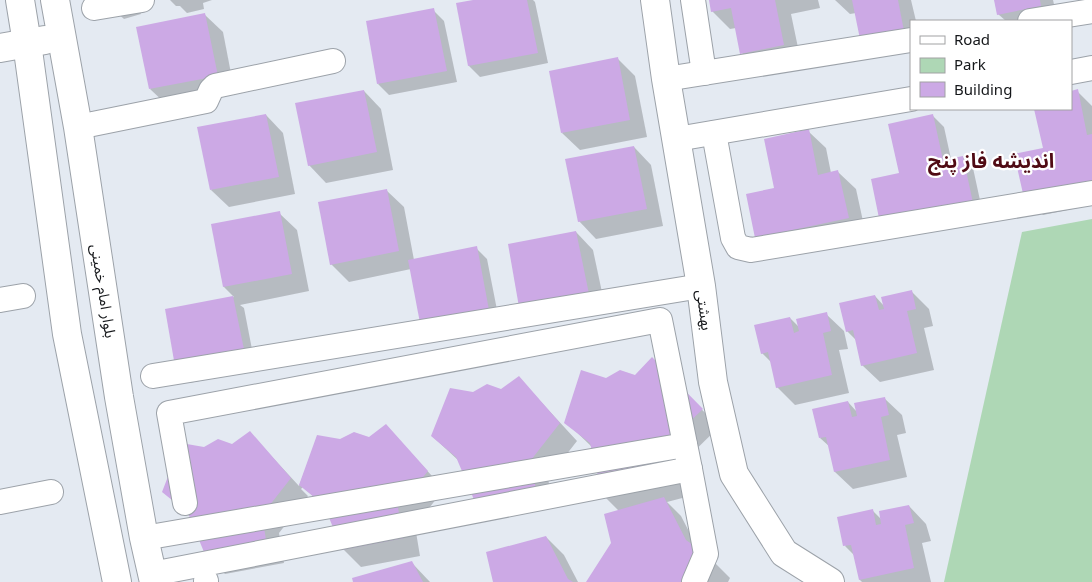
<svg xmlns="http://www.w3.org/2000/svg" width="1092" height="582" font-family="Georgia,'Noto Sans Arabic',serif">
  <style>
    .green { fill: #aed7b5 }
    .shadow { fill: #0003 }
    .building { fill: #cca9e5 }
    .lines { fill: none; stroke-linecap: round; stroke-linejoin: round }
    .street-casing { stroke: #9ca2a9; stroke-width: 26 }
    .secondary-casing { stroke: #9ca2a9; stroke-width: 30 }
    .street { stroke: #fff; stroke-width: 24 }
    .secondary { stroke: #fff; stroke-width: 28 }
    .labels { text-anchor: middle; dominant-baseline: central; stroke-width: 4.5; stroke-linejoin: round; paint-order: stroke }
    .street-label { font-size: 15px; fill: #15171a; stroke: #fff }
    .district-label { font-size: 20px; font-weight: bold; fill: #500a14; stroke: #fff }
  </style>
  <rect width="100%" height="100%" fill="#e4eaf2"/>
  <polygon class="green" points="1092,219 1092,582 944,582 1022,232"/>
  <g class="shadow">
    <polygon points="170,0 212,0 203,3 204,9 187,13 180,6 176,6"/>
    <polygon points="480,0 533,0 535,2 548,63 480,77 469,66"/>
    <polygon points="710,0 818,0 820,8 791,14 801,62 759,71 742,53 736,28 730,29 712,11"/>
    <polygon points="835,0 911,0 916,21 911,21 911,50 856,13 850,14"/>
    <polygon points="996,0 1053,0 1058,21 1006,21 998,14"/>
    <polygon points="139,9 141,14 124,19 116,12"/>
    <polygon points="433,10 444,21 457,82 389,95 378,84"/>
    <polygon points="205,15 223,32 235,94 168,106 150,89"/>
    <polygon points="617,58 635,76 647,137 580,150 562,133"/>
    <polygon points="364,91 381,109 393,170 326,183 309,165"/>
    <polygon points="1077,91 1092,106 1092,205 1043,215 1025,197 1044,149 1036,109 1071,109 1071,92"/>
    <polygon points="266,115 283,133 295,194 229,207 211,190"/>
    <polygon points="933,116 944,127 951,159 963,157 973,168 983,214 900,174"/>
    <polygon points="808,131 826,148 831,173 838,172 856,189 866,235 757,237 776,189"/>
    <polygon points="634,147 651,165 663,226 596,239 579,221"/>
    <polygon points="386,190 404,207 414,260 476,248 487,259 499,320 411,269 349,282 331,264"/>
    <polygon points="279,213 297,230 309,291 240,305 244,308 256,370 189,383 178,372 166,310 234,297 224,287 212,225"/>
    <polygon points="576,232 593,250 606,311 509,245"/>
    <polygon points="911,291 929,309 933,326 924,328 934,370 880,382 862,365 857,341 847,331 875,296 884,306"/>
    <polygon points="826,314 844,331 848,349 839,350 849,393 795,405 777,387 772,363 762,353 790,318 800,328"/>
    <polygon points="652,359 719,427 681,464 690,496 667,502 681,516 699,551 712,560 730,578 728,582 587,582 612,544 619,511 604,496 592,447 566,422 606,379 635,376"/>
    <polygon points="519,378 577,441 548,478 553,508 459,461 432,436 473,393 501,390"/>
    <polygon points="884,398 902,415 906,433 897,435 907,477 853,489 835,472 830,447 820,438 848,402 857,412"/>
    <polygon points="386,426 444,489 415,526 420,556 361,567 343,549 327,509 303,487 301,489 308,496 279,533 284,563 225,574 207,556 191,517 181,509 204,448 233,445 250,433 299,486 318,437 340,441 369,438"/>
    <polygon points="909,506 926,524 931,541 922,543 931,582 862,582 860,580 854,555 845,546 872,510 882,520"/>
    <polygon points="546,537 564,555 578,582 495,582"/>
    <polygon points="412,563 430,582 354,582"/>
  </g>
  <g class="building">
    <polygon points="473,0 527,0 538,53 468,66 456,3"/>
    <polygon points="709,0 775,0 784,45 740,54 731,8 711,12"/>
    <polygon points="852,0 898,0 904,31 860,39"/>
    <polygon points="994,0 1040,0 1041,6 997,15"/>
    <polygon points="434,8 447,71 377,84 366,21"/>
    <polygon points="205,13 218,76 149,89 136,27"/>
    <polygon points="618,57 630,120 561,133 549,71"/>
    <polygon points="1078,89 1087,135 1092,134 1092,184 1024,198 1014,154 1043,148 1034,109 1071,109 1071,91"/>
    <polygon points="364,90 377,152 308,166 295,103"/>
    <polygon points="266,114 279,177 210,190 197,127"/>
    <polygon points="933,114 943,160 963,156 973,203 880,223 871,179 899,173 888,124"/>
    <polygon points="809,129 818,175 838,170 849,218 755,238 746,194 774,188 764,139"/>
    <polygon points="634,146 647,209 578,222 565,159"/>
    <polygon points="387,189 399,251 330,265 318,202"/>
    <polygon points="280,211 292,274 223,287 211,224"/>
    <polygon points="576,231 589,294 519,307 508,244"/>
    <polygon points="477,246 489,310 420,323 408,260"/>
    <polygon points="912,290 916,309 907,311 917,353 861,366 853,330 846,332 839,303 875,295 879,310 884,309 881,297"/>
    <polygon points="233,296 246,359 176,372 165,309"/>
    <polygon points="827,312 831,331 823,333 832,375 776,388 768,352 761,354 754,325 790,317 794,333 799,331 796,319"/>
    <polygon points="652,357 703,409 664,446 673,479 603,497 590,443 564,423 581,370 606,378 620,370 635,375"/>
    <polygon points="519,376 560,423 531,460 536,490 475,502 456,457 431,436 450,388 473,392 487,384 501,389"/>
    <polygon points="885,397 889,415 881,417 890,460 834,472 826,437 819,438 812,409 848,401 852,417 857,416 854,403"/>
    <polygon points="386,424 428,471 398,508 404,538 342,550 324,505 299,485 317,435 340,439 354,432 369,437"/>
    <polygon points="250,431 291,478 262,515 267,546 206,557 188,513 162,492 181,443 204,447 218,439 232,444"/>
    <polygon points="664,497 686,540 713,559 706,582 586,582 611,543 604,514"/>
    <polygon points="909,505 914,523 905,525 914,568 859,580 851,545 843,546 837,517 873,509 876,525 881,524 879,511"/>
    <polygon points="546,536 568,579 573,582 493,582 486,552"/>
    <polygon points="412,561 423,582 353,582 352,578"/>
  </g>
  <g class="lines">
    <defs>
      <g id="street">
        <polyline points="693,0 704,73"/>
        <polyline points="94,8 142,0"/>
        <polyline points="1030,21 1092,11"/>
        <polyline points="1071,72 1092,68"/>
        <polyline points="666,79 911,40"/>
        <polyline points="78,127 201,102 206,101 211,90 215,86 333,61"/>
        <polyline points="714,133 733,238 738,247 751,250 1092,193"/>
        <polyline points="677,139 911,99"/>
        <polyline points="0,300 23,296"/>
        <polyline points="153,376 701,286"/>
        <polyline points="0,502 51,492"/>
        <polyline points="185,503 169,413 660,320 690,469 706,554 694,582"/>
        <polyline points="144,538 685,445"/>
        <polyline points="152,574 690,469"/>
        <polyline points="206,581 206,582"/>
      </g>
      <g id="secondary">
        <polyline points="20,0 27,43 67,334 117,582"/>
        <polyline points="55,0 78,127 119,397 144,538 154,582"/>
        <polyline points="655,0 666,79 701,286 713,382 734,474 784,553 830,582"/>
        <polyline points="0,48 45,40"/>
      </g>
    </defs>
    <use href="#street" class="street-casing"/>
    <use href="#secondary" class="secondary-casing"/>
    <use href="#street" class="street"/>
    <use href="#secondary" class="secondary"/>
  </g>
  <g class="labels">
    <g class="street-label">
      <text transform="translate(103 291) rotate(81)">بلوار امام خمینی</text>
      <text transform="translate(704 310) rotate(82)">بهشتی</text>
    </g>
    <g class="district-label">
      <text x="991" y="162">اندیشه فاز پنج</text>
    </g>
  </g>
  <rect x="910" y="20" width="162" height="90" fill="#ffffff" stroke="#a1a2a3"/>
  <rect x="920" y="36" width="25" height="8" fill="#ffffff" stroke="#a1a2a3"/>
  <text x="954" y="45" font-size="15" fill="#15171a">Road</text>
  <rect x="920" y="58" width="25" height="15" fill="#aed7b5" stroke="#a1a2a3"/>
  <text x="954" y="70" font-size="15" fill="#15171a">Park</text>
  <rect x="920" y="82" width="25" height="15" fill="#cca9e5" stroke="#a1a2a3"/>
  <text x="954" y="95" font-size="15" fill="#15171a">Building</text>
</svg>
